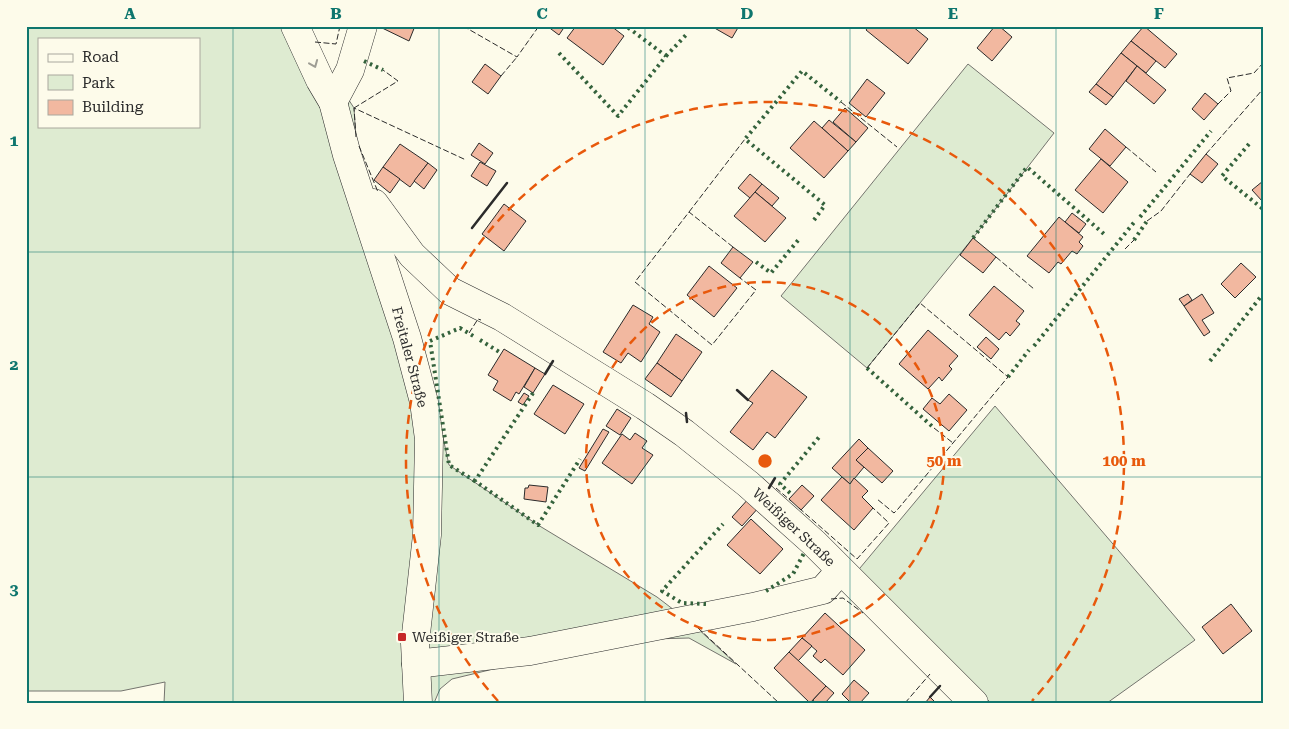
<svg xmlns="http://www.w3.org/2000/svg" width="1289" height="729" font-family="'Roboto Serif',serif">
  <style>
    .green { fill: #deebd1; stroke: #74746e; fill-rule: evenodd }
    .building { fill: #f2b8a0; stroke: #2b2b2b }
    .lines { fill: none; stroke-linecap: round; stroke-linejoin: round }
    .minor-casing { stroke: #2b2b2b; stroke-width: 29 }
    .minor { stroke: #fdfbea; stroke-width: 28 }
    .hedge { stroke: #34623c; stroke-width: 4; stroke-dasharray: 2.5 4; stroke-linecap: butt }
    .fence { stroke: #2b2b2b; stroke-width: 1; stroke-dasharray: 6 2.5; stroke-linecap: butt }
    .wall { stroke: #2b2b2b; stroke-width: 2.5 }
    .oneway { stroke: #9e9d94 }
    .grid { fill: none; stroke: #0f766e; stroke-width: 1; stroke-opacity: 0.55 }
    .ring { fill: none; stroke: #e8590c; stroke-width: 2.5; stroke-dasharray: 9 6 }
    .poi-dot { fill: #c62828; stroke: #fdfbea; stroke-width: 2 }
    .labels { text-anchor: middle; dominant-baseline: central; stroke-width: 4; stroke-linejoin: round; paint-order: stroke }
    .street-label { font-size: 14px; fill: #2b2b2b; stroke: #fdfbea }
    .poi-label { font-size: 14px; fill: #2b2b2b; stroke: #fdfbea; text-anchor: start }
    .centre { fill: #e8590c; stroke: #fdfbea; stroke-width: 2.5 }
    .ring-label { font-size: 15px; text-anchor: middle; font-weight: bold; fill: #e8590c; stroke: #fdfbea; stroke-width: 4; stroke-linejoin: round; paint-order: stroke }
    .neatline { fill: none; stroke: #0f766e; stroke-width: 2 }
    .grid-label { font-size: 16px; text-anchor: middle; font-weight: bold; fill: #0f766e }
  </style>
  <rect width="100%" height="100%" fill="#fdfbea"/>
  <g class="green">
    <path d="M26,26H305L323,60L354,108L356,140L423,346L449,465L538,525L657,597L695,626L736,664L689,638L652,639L510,665L452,679L440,689L434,703H164L165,682L121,691H26ZM39,39H199V126H39Z"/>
    <polygon points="968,64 1054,133 973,238 867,368 781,296"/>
    <polygon points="995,406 1195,640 1107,703 991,703 855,574"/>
  </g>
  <g class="building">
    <polygon points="378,26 415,26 409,41"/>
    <polygon points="547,26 565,26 559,35"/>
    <polygon points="576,26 611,26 624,36 603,65 567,38"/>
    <polygon points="711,26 739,26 732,38"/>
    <polygon points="869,26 912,26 928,39 908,64 866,30"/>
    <polygon points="995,26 999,26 1012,37 992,61 977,48"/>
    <polygon points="1144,26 1177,54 1165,68 1131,41"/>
    <polygon points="1131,41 1156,61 1146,73 1121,53"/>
    <polygon points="1121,53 1137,66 1113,97 1096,84"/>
    <polygon points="485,64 501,76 488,94 472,82"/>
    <polygon points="1137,66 1166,90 1154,104 1126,81"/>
    <polygon points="867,79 885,93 866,117 849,103"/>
    <polygon points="1096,84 1113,97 1106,105 1089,92"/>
    <polygon points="1205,93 1218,104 1204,120 1192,109"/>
    <polygon points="845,108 868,128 856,142 833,122"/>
    <polygon points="829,120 856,142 848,151 822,128"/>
    <polygon points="814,121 848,151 824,178 790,148"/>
    <polygon points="1105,129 1126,147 1110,166 1089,149"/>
    <polygon points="479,143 493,153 485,164 471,155"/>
    <polygon points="400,144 428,163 410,187 383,167"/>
    <polygon points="1206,154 1218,164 1202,183 1190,174"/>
    <polygon points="1101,159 1128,182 1103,213 1075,190"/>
    <polygon points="480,162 496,171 487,186 471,176"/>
    <polygon points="428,163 437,170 424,189 414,181"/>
    <polygon points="383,167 400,179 390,193 374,180"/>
    <polygon points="750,174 762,184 750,198 738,188"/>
    <polygon points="1263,181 1263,202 1252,190"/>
    <polygon points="762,184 779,198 772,206 755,192"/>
    <polygon points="755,192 786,218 765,242 734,216"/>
    <polygon points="504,204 526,221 504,251 482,234"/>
    <polygon points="1072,213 1086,224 1079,233 1065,222"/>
    <polygon points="1059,217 1083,237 1079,242 1083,246 1077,254 1072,251 1061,264 1058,262 1049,273 1027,256"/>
    <polygon points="973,238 996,257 983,273 960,255"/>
    <polygon points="733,247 753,262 740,278 721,263"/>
    <polygon points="1241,263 1256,277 1235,298 1221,284"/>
    <polygon points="709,266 737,288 714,317 687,295"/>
    <polygon points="994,286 1024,311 1016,321 1020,324 1010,336 1006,332 999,340 969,315"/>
    <polygon points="1188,294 1192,300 1184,306 1179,299"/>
    <polygon points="1202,294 1214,313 1202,320 1210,332 1204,336 1184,306"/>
    <polygon points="633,305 653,317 649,324 660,332 641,362 628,353 621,363 603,352"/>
    <polygon points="928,330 958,356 949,366 952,369 942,381 939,377 928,389 899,364"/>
    <polygon points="676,334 702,352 682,381 657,363"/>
    <polygon points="986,337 999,349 991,359 977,347"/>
    <polygon points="504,349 535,368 519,394 516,392 511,401 493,390 498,381 488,375"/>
    <polygon points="657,363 682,381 671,397 645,379"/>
    <polygon points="535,368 545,374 533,393 524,387"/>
    <polygon points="772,370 807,397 775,438 767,432 753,450 730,432 753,403 748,400"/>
    <polygon points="553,385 584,404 565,434 534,414"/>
    <polygon points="524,393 529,396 523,405 518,402"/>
    <polygon points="949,394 967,410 949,431 923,409 932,398 940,404"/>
    <polygon points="617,409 631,418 620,435 606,426"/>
    <polygon points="603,429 609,432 585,471 579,468"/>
    <polygon points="635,433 647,441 642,448 653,455 632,484 602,463 622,434 630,440"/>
    <polygon points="859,439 868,448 856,460 864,467 850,484 832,468"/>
    <polygon points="868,448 893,471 882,483 856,460"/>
    <polygon points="842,477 850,484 854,478 868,491 862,497 873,508 854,530 821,500"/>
    <polygon points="529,485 548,487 546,502 524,499 525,488 528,488"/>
    <polygon points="802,485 814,496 801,510 789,499"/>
    <polygon points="750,497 760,506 742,526 732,517"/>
    <polygon points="751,519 783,549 760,574 727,545"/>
    <polygon points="1231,604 1252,631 1223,654 1202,627"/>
    <polygon points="825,613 865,650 843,675 825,659 821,663 813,656 817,651 802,638"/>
    <polygon points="802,638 812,646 798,661 789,652"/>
    <polygon points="789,652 826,686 810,703 774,668"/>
    <polygon points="854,680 869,693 860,703 851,703 842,694"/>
    <polygon points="826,686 834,693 825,703 815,703 813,700"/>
    <polygon points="930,697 936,703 925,703"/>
  </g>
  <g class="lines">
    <defs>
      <g id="minor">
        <polyline points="295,26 320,80 333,102 347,155 407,338 424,402 429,439 427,535 415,643 418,703"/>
        <polyline points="333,102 350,70 363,26"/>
        <polyline points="365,206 374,203 412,255 450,291 502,317 645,406 684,433 748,484 814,543 974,703"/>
        <polyline points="416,664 530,651 753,607 823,590 840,571"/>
      </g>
    </defs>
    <use href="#minor" class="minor-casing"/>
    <use href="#minor" class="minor"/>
    <g class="hedge">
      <polyline points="642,26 645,28"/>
      <polyline points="559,53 618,116 666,56 626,26"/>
      <polyline points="666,56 686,35"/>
      <polyline points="364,61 383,70"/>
      <polyline points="1249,144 1222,176 1263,209"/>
      <polyline points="1140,217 1211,131"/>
      <polyline points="814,220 825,205 745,139 802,71 841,102"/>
      <polyline points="973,238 1027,167 1104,234"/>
      <polyline points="1134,240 1147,221"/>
      <polyline points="756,262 771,273 800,238"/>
      <polyline points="480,340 501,353"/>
      <polyline points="1034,346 1136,220"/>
      <polyline points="1210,361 1263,294"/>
      <polyline points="867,368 934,428"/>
      <polyline points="1008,377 1029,350"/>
      <polyline points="533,393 475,481 538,525 580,459"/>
      <polyline points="475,481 449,465 430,341 460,328 475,337"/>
      <polyline points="790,493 780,484 820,436"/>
      <polyline points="766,591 793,574 804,553"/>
      <polyline points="706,604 682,603 662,591 723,524"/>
    </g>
    <g class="fence">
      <polyline points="463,26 517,57 539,26"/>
      <polyline points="315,42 336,44 340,26"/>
      <polyline points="501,76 517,57"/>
      <polyline points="841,102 897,147"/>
      <polyline points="1218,104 1231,91 1227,78 1254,73 1263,63"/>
      <polyline points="354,108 398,81 383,70"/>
      <polyline points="356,137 354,108 466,160"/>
      <polyline points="359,146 378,192"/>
      <polyline points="1126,147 1156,172"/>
      <polyline points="1206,154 1263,89"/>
      <polyline points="689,212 745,139"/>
      <polyline points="1147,221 1161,211 1190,174"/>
      <polyline points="733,247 689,212 635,282 712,345 756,290 740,278"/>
      <polyline points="1125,249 1134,240"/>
      <polyline points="996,257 1034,289"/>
      <polyline points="469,333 478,319 481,320"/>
      <polyline points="867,368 920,303 1008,377 898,509 894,513 877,499"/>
      <polyline points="934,428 953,443"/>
      <polyline points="776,488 791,501"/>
      <polyline points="799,508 857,559 889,523 873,508"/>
      <polyline points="831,599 843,598 863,613"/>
      <polyline points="698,628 779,703"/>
      <polyline points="905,703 930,674"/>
    </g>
    <g class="wall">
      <polyline points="472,228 507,183"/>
      <polyline points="545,374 553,361"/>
      <polyline points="737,390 748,400"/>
      <polyline points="686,413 687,422"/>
      <polyline points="769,488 775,478"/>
      <polyline points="930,697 940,686"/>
    </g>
  </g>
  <defs><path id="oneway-chevron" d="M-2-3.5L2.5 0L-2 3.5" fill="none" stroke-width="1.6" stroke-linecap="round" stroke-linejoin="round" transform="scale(1.25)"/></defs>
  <use class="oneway" href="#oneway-chevron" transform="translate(314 64) rotate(68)"/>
  <path class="grid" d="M233,26V703M439,26V703M645,26V703M850,26V703M1056,26V703M26,252H1263M26,477H1263"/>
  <g class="ring">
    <circle cx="765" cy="461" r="179"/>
    <path d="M498 701A359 359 0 1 1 1032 701"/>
  </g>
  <rect class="poi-dot" x="397" y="632" width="10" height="10" rx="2.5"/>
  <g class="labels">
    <g class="street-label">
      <text transform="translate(410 357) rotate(75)">Freitaler Straße</text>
      <text transform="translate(794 527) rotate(43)">Weißiger Straße</text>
    </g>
    <g class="poi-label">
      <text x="412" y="637">Weißiger Straße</text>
    </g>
  </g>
  <circle cx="765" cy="461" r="8" class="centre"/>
  <g class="ring-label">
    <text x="944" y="466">50 m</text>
    <text x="1124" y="466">100 m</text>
  </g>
  <rect width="1289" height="729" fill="none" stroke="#fdfbea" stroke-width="55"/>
  <rect x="38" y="38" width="162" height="90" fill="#fdfbea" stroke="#a9a89e"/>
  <rect x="48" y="54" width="25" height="8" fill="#fdfbea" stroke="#a9a89e"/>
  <text x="82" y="62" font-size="15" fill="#2b2b2b">Road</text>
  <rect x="48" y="75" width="25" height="15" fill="#deebd1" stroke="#a9a89e"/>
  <text x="82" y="88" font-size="15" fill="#2b2b2b">Park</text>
  <rect x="48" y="100" width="25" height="15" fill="#f2b8a0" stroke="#a9a89e"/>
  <text x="82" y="112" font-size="15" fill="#2b2b2b">Building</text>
  <rect x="28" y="28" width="1234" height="674" class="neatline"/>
  <g class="grid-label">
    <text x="130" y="19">A</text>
    <text x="336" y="19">B</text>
    <text x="542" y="19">C</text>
    <text x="747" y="19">D</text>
    <text x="953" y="19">E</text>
    <text x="1159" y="19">F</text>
    <text x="14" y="146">1</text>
    <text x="14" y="370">2</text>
    <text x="14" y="595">3</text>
  </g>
</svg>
